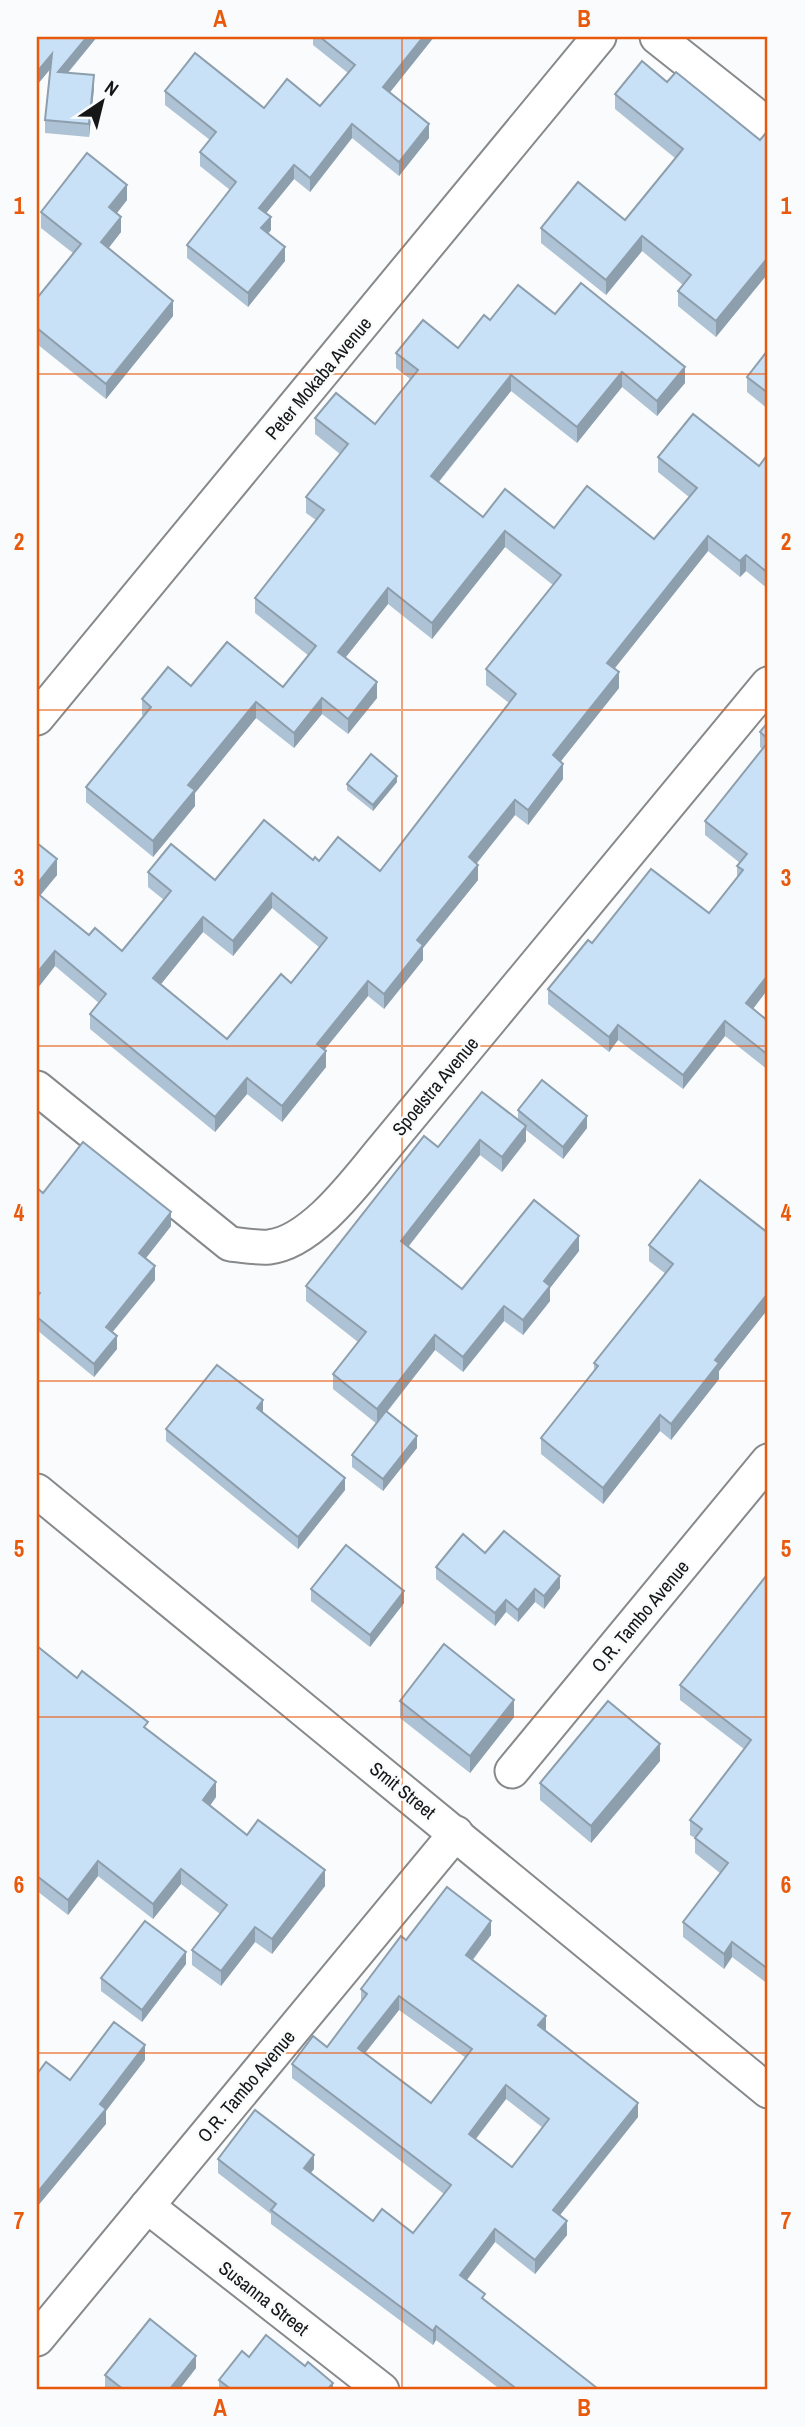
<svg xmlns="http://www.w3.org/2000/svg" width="805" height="2427" font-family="'Archivo Narrow',sans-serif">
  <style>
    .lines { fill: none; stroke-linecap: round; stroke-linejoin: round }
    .minor-casing { stroke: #88898b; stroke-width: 37 }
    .minor { stroke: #fff; stroke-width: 33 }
    .wall { fill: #adc2d4; fill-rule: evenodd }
    .shaded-wall { fill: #8d9ead }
    .building { fill: #c9e1f7; stroke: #8d9ead; stroke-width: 2; fill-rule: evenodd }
    .grid { fill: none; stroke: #e8590c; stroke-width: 2; stroke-opacity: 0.55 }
    .labels { text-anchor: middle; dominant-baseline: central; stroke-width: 5; stroke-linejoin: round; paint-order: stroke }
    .street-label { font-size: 19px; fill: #151616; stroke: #f9fbfc }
    .neatline { fill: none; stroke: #e8590c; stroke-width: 2.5 }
    .grid-label { font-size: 23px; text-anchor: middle; font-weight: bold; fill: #e8590c }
  </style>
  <rect width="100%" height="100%" fill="#f9fbfc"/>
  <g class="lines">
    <defs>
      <g id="minor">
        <polyline points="657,37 768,125"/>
        <polyline points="37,718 599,37"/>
        <path d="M37,1088L230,1244C242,1245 256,1248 269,1247C313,1242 357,1180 384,1148L768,684"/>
        <polyline points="37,1491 768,2091"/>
        <polyline points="512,1771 768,1461"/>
        <polyline points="147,2206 382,2390"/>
        <polyline points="37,2339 456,1833"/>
      </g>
    </defs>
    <use href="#minor" class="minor-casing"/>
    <use href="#minor" class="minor"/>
  </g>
  <g class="wall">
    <polygon points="37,37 97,37 68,73 94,88 89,137 45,133 45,120 50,69 37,85"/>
    <polygon points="313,37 434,37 390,92 429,138 399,176 352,138 310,192 294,179 266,213 271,230 268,234 285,261 248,307 187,258 187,245 230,190 200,166 200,152 210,140 165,105 165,91 264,108 320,106 348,73 313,45"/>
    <polygon points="667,82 760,140 768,137 768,280 765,277 716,337 678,306 678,291 683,285 642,251 606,295 541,243 541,228 625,220 675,158 615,109 615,94"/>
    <polygon points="127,200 117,213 121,232 108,248 173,316 106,399 37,344 37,298 73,253 41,228 41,212"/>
    <path d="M555,314L685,383L657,416L622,387L577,443L511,391L439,482L483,517L554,528L654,539L689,497L658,472V457L759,466L768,454V589L746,571L740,577L708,551L614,669L619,688L561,761L563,779L528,825L515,815L476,864L478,880L423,948V960L384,1009L368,996L324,1050L326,1067L282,1122L247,1094L215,1132L90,1029V1014L99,1003L55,966L37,989V843L57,875L40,896L89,935L122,951L164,900L148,887V872L215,880L313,860L380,871L509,703L486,685V669L553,585L505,547L432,639L388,604L345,658L377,698L348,734L322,714L294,748L256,718L195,793V806L153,857L86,802V787L144,716L142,715V699L191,686L283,687L309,656L255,613V598L316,520L306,513V497L340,454L315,434V418L375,424L410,379L396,368V353L458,348L490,320ZM272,908L320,948L291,983L227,1039L161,984L203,932L233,956Z"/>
    <polygon points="768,350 768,409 747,392 747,377"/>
    <polygon points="768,722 768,989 753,1009 768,1021 768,1070 725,1036 683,1089 618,1040 609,1052 548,1004 548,989 592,943 709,913 737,878 737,866 740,863 705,835 705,821 762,749 760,747 760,732"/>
    <polygon points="397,782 373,811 347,790 347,784"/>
    <polygon points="518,1110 587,1128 563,1159 526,1130 526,1141 502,1172 480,1155 408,1246 462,1289 579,1251 550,1288 550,1301 523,1335 504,1321 463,1372 435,1350 387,1412 417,1448 383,1491 352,1467 352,1455 377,1424 333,1389 333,1374 358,1342 306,1301 306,1286 438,1147 518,1119"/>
    <polygon points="37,1188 43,1193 171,1226 145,1259 155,1280 112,1332 117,1349 94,1377 37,1330"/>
    <polygon points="768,1233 768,1309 719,1371 719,1379 671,1440 660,1431 603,1504 541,1454 541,1438 594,1370 594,1363 666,1274 649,1261 649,1245"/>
    <polygon points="263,1412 345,1490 298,1549 166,1441 166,1429"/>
    <polygon points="485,1553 560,1588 544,1609 535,1602 518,1622 506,1612 495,1626 436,1579 436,1567"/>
    <polygon points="768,1578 768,1984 732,1957 724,1969 683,1937 683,1922 720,1873 695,1853 695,1838 690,1835 690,1820 744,1749 680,1700 680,1685"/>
    <polygon points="311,1589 404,1603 370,1647 311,1601"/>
    <polygon points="37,1646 77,1678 148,1730 216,1797 210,1806 247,1835 325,1886 272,1954 255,1942 221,1986 192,1965 192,1950 220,1914 181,1884 153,1919 98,1876 68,1915 37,1891"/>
    <polygon points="400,1701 514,1717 470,1773 400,1718"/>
    <polygon points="660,1761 591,1843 540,1800 540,1783"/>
    <path d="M491,1935L473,1960L546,2029L545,2030L638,2117L559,2215L567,2235L535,2274L495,2242L467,2280L485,2301L597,2390H501L436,2340L433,2345L271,2224V2214L218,2173V2159L314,2169L310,2173L373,2221L413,2233L444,2194L292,2078V2064L327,2047L361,2002V1989L406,1940ZM399,2010L466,2058L431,2103L365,2053ZM506,2099L543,2128L512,2167L475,2139Z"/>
    <polygon points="186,1964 142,2022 101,1991 101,1978"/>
    <polygon points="249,2357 333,2390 219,2390 219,2380"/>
    <polygon points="196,2368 179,2390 108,2390 105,2387 105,2375"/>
  </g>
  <g class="shaded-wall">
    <polygon points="87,37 97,37 58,84 58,72"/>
    <polygon points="423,37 434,37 383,101 383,87"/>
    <polygon points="52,54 52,67 37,85 37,72"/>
    <polygon points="94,75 94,88 89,137 89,124"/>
    <polygon points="352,124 352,138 310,192 310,178"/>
    <polygon points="429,124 429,138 399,176 399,162"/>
    <polygon points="294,165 294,179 259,222 259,208"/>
    <polygon points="127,185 127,200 109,223 109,207"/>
    <polygon points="121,217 121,232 101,258 101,242"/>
    <polygon points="271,217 271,230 261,242 261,228"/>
    <polygon points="642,236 642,251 606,295 606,280"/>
    <polygon points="285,247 285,261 248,307 248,293"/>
    <polygon points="765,261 765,277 716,337 716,321"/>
    <polygon points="173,301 173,316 106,399 106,384"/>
    <polygon points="685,367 685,383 657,416 657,401"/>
    <polygon points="622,372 622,387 577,443 577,427"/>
    <polygon points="511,375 511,391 431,491 431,476"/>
    <polygon points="505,531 505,547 432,639 432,623"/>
    <polygon points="708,536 708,551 607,678 607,663"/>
    <polygon points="746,555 746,571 740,577 740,561"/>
    <polygon points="388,588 388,604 338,667 338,652"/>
    <polygon points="619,672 619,688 553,771 553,755"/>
    <polygon points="377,682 377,698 348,734 348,719"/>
    <polygon points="322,698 322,714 294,748 294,733"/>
    <polygon points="256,702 256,718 195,793 195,806 153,857 153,841 188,785"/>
    <polygon points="563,764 563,779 528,825 528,810"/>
    <polygon points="397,776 397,782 373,811 373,805"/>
    <polygon points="515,800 515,815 469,873 469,857"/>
    <polygon points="57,859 57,875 37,899 37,884"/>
    <polygon points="478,865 478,880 423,948 423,960 384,1009 384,994 417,940"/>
    <polygon points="272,893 272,908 233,956 233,941"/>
    <polygon points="203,917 203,932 153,994 153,978"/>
    <polygon points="55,951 55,966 37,989 37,973"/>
    <polygon points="768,975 768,989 746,1018 746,1003"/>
    <polygon points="368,981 368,996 317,1059 317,1044"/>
    <polygon points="725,1021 725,1036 683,1089 683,1075"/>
    <polygon points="618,1025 618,1040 609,1052 609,1037"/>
    <polygon points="326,1051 326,1067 282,1122 282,1106"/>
    <polygon points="247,1078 247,1094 215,1132 215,1117"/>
    <polygon points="587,1116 587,1128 563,1159 563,1147"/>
    <polygon points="526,1126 526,1141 502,1172 502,1157"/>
    <polygon points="480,1140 480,1155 401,1256 401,1241"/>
    <polygon points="171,1212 171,1226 139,1267 139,1253"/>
    <polygon points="579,1236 579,1251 550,1288 550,1301 523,1335 523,1320 544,1281"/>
    <polygon points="155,1266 155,1280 106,1340 106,1327"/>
    <polygon points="768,1293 768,1309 719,1371 719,1379 671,1440 671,1424 715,1360"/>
    <polygon points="504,1306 504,1321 463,1372 463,1357"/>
    <polygon points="435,1335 435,1350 377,1424 377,1409"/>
    <polygon points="117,1336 117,1349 94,1377 94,1364"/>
    <polygon points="263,1400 263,1413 257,1408"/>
    <polygon points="660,1415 660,1431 603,1504 603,1488"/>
    <polygon points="417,1436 417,1448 383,1491 383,1479"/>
    <polygon points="345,1478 345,1490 298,1549 298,1537"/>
    <polygon points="560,1576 560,1588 544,1609 544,1596"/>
    <polygon points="535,1589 535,1602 518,1622 518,1610"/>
    <polygon points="404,1591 404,1603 370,1647 370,1635"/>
    <polygon points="506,1600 506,1612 495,1626 495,1613"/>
    <polygon points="514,1700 514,1717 470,1773 470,1756"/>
    <polygon points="660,1744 660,1761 591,1843 591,1826"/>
    <polygon points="216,1782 216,1797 203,1815 203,1800"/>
    <polygon points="98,1861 98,1876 68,1915 68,1900"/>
    <polygon points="181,1869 181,1884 153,1919 153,1904"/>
    <polygon points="325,1870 325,1886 272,1954 272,1939"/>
    <polygon points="491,1921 491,1935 466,1968 466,1955"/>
    <polygon points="255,1927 255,1942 221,1986 221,1971"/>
    <polygon points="732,1942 732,1957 724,1969 724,1954"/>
    <polygon points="186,1952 186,1964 142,2022 142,2010"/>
    <polygon points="399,1996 399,2010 358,2062 358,2048"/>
    <polygon points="546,2016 546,2029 538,2039 538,2025"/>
    <polygon points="145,2045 145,2060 106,2111 106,2124 37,2207 37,2193 100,2104"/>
    <polygon points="506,2085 506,2099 469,2148 469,2134"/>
    <polygon points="638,2103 638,2117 553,2224 553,2210"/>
    <polygon points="314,2155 314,2169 304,2182 304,2168"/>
    <polygon points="567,2221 567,2235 535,2274 535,2260"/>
    <polygon points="495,2229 495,2242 460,2289 460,2275"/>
    <polygon points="436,2326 436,2340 433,2345 433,2331"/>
    <polygon points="196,2356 196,2368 179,2390 169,2390"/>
    <polygon points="333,2383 333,2390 327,2390"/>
  </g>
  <g class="building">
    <polygon points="37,37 87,37 58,72 94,75 89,124 45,120 52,54 37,72"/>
    <polygon points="320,37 423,37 383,87 429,124 399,162 352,124 310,178 294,165 259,208 271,217 261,228 285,247 248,293 187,245 236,182 200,152 216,132 165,91 195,53 264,108 287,79 320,106 355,65"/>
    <polygon points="642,61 667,82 676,72 760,140 765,134 768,137 768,264 765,261 716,321 678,291 691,275 642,236 606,280 541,228 578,182 625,220 683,149 615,94"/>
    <polygon points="87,153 127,185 109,207 121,217 101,242 173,301 106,384 37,328 37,298 81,244 41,212"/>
    <path d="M581,283L685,367L657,401L622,372L577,427L511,375L431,476L483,517L505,489L554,528L587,486L654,539L697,488L658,457L693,414L759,466L768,454V573L746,555L740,561L708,536L607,663L619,672L553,755L563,764L528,810L515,800L469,857L478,865L417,940L423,945L384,994L368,981L317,1044L326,1051L282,1106L247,1078L215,1117L90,1014L106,994L55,951L37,973V893L89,935L95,928L122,951L171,891L148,872L171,844L215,880L264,820L313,860L315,857L319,861L338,837L380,871L516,694L486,669L561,575L505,531L432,623L388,588L338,652L377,682L348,719L322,698L294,733L256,702L188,785L195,790L153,841L86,787L151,707L142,699L168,667L191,686L227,642L283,687L316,646L255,598L324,510L306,497L348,444L315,418L336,393L375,424L418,370L396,353L423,320L458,348L484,315L490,320L518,285L555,314ZM272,893L327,938L291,983L281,974L227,1039L153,978L203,917L233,941Z"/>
    <polygon points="768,350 768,393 747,377"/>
    <polygon points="768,722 768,739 760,732"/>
    <polygon points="768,742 768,804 767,805 768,805 768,975 746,1003 768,1021 768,1055 725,1021 683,1075 618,1025 609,1037 548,989 588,940 592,943 651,869 709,913 743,870 737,866 747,854 705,821"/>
    <polygon points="371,754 397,776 373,805 347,784"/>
    <polygon points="37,843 57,859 37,884"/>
    <polygon points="542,1080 587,1116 563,1147 518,1110"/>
    <polygon points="482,1092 526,1126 502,1157 480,1140 401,1241 462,1289 534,1200 579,1236 544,1281 550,1286 523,1320 504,1306 463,1357 435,1335 377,1409 333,1374 366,1332 306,1286 424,1136 438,1147"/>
    <polygon points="83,1142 171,1212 139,1253 155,1266 106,1327 117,1336 94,1364 37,1317 37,1297 40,1293 37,1291 37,1188 43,1193"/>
    <polygon points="700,1180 768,1233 768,1293 715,1360 719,1363 671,1424 660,1415 603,1488 541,1438 598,1366 594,1363 673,1264 649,1245"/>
    <polygon points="217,1365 263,1400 257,1408 345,1478 298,1537 166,1429"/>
    <polygon points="386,1411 417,1436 383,1479 352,1455"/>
    <polygon points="504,1531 560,1576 544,1596 535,1589 518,1610 506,1600 495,1613 436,1567 463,1534 485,1553"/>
    <polygon points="346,1545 404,1591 370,1635 311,1589"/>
    <polygon points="766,1576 768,1578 768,1969 732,1942 724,1954 683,1922 728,1863 695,1838 702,1829 690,1820 751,1740 680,1685"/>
    <polygon points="444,1644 514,1700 470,1756 400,1701"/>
    <polygon points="37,1646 77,1678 82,1671 148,1722 144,1727 216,1782 203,1800 247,1835 258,1820 325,1870 272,1939 255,1927 221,1971 192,1950 227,1905 181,1869 153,1904 98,1861 68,1900 37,1876"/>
    <polygon points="608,1701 660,1744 591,1826 540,1783"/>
    <path d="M447,1887L491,1921L466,1955L546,2016L538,2025L638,2103L553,2210L567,2221L535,2260L495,2229L460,2275L485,2294L482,2298L597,2388L595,2390H518L436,2326L433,2331L271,2210L276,2204L218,2159L255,2110L314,2155L304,2168L373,2221L382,2209L413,2233L451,2185L292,2064L313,2036L327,2047L367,1994L361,1989L401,1936L406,1940ZM399,1996L472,2049L431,2103L358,2048ZM506,2085L549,2119L512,2167L469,2134Z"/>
    <polygon points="145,1921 186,1952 142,2010 101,1978"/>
    <polygon points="114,2022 145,2045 100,2104 106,2109 37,2193 37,2074 46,2062 70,2080"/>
    <polygon points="150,2319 196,2356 169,2390 124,2390 105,2375"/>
    <polygon points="266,2335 305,2366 308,2362 333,2383 327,2390 232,2390 219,2380 242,2351 249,2357"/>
  </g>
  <path class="grid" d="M402,37V2390M37,374H768M37,710H768M37,1046H768M37,1381H768M37,1717H768M37,2053H768"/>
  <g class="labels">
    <g class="street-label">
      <text transform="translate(318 378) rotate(-50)">Peter Mokaba Avenue</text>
      <text transform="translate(435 1086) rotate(-50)">Spoelstra Avenue</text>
      <text transform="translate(640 1616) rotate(-50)">O.R. Tambo Avenue</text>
      <text transform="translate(403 1790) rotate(39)">Smit Street</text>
      <text transform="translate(246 2086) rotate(-50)">O.R. Tambo Avenue</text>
      <text transform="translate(264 2298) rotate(38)">Susanna Street</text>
    </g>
  </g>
  <rect width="805" height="2427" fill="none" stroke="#f9fbfc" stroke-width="77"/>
  <g transform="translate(102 102) rotate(35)" stroke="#f9fbfc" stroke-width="5" paint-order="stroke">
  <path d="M0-5L12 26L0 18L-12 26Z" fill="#151616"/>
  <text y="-10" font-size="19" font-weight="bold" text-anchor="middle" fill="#151616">N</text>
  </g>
  <rect x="38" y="38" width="728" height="2350" class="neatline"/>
  <g class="grid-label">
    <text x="220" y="27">A</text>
    <text x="584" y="27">B</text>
    <text x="19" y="214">1</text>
    <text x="786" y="214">1</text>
    <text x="19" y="550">2</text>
    <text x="786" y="550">2</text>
    <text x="19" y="886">3</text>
    <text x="786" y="886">3</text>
    <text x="19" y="1221">4</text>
    <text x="786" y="1221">4</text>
    <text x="19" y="1557">5</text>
    <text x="786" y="1557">5</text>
    <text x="19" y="1893">6</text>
    <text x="786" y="1893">6</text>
    <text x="19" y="2229">7</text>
    <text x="786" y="2229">7</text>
    <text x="220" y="2416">A</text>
    <text x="584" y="2416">B</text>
  </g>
</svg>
